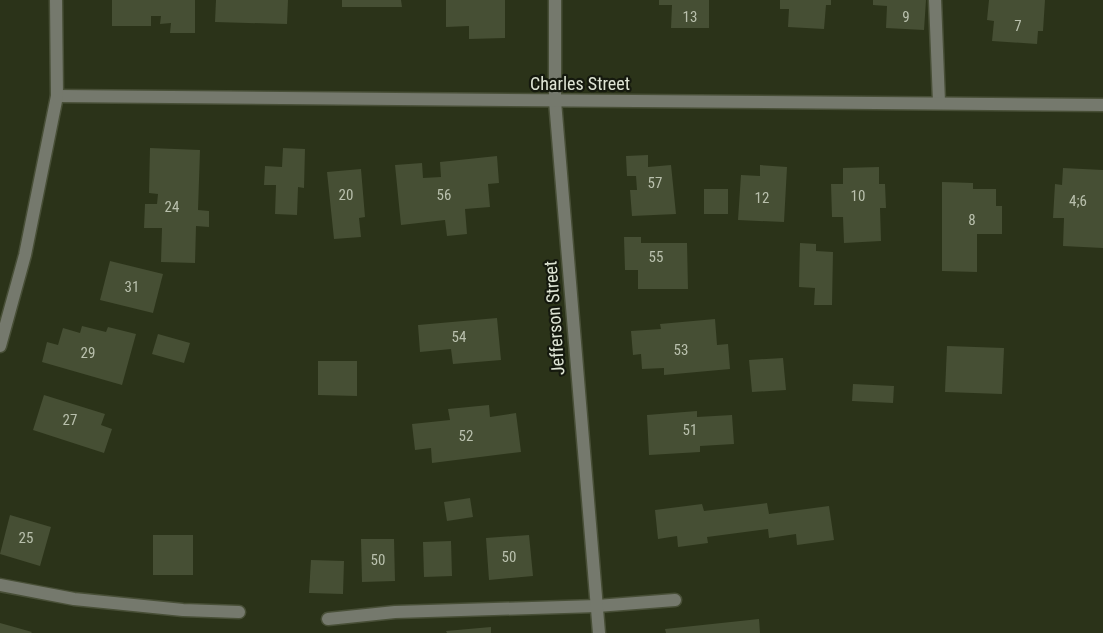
<svg xmlns="http://www.w3.org/2000/svg" width="1103" height="633" font-family="'Roboto Condensed',sans-serif">
  <style>
    .building { fill: #464f34 }
    .lines { fill: none; stroke-linecap: round; stroke-linejoin: round }
    .service-casing { stroke: #484f37; stroke-width: 15 }
    .minor-casing { stroke: #484f37; stroke-width: 15 }
    .service { stroke: #75796d; stroke-width: 12 }
    .minor { stroke: #75796d; stroke-width: 12 }
    .labels { text-anchor: middle; dominant-baseline: central; stroke-width: 4.5; stroke-linejoin: round; paint-order: stroke }
    .number-label { font-size: 15px; fill: #b9c0ad }
    .street-label { font-size: 18px; fill: #dfe5d5; stroke: #15190e }
  </style>
  <rect width="100%" height="100%" fill="#2b3319"/>
  <g class="building">
    <polygon points="112,0 195,0 195,33 170,33 171,23 160,24 161,16 151,16 151,26 112,26"/>
    <polygon points="216,0 288,0 287,24 215,22"/>
    <polygon points="342,0 401,0 402,7 342,7"/>
    <polygon points="446,0 505,0 505,38 469,39 469,26 446,27"/>
    <polygon points="659,0 709,0 709,28 671,28 672,5 659,5"/>
    <polygon points="780,0 831,0 831,5 826,5 824,29 788,27 789,9 780,9"/>
    <polygon points="873,0 926,0 924,30 886,28 887,6 873,5"/>
    <polygon points="989,0 1045,0 1043,31 1038,31 1037,44 992,41 994,21 987,20"/>
    <polygon points="150,148 200,150 198,210 209,211 209,227 196,226 195,263 161,262 162,228 144,228 145,204 157,204 158,194 149,193"/>
    <polygon points="283,148 305,149 304,188 298,187 297,215 275,214 276,185 264,185 265,166 282,167"/>
    <polygon points="648,155 648,167 671,165 676,214 632,216 630,190 637,190 636,176 627,176 626,156"/>
    <polygon points="497,156 499,183 488,184 490,207 465,209 467,234 447,236 445,220 401,225 395,165 422,163 423,178 441,177 440,162"/>
    <polygon points="760,165 787,167 784,222 738,220 741,175 760,176"/>
    <polygon points="879,167 879,184 885,184 886,208 880,208 881,241 844,243 843,217 832,217 831,184 843,184 843,168"/>
    <polygon points="1063,168 1103,170 1103,248 1063,246 1064,218 1053,218 1055,184 1062,185"/>
    <polygon points="361,169 365,217 359,218 361,237 334,239 327,172"/>
    <polygon points="942,182 973,183 973,189 996,189 996,206 1002,206 1002,234 977,234 977,272 942,271"/>
    <rect x="704" y="189" width="24" height="25"/>
    <polygon points="624,237 641,237 641,243 687,243 688,289 638,289 638,270 625,270"/>
    <polygon points="800,243 816,244 816,251 833,252 832,305 814,305 815,288 799,287"/>
    <polygon points="110,261 163,274 153,313 100,300"/>
    <polygon points="497,318 501,360 453,364 451,349 420,352 418,325"/>
    <polygon points="715,319 717,345 728,344 730,369 664,375 664,368 642,369 641,354 633,355 631,331 661,329 660,324"/>
    <polygon points="82,326 106,332 108,327 136,334 122,385 42,362 47,342 58,345 63,328 80,333"/>
    <polygon points="158,334 190,343 184,363 152,354"/>
    <polygon points="947,346 1004,348 1002,394 945,392"/>
    <polygon points="783,358 786,390 752,392 749,360"/>
    <polygon points="318,361 357,361 357,396 318,395"/>
    <polygon points="853,384 894,386 893,403 852,401"/>
    <polygon points="44,395 105,414 101,425 112,429 104,453 33,430"/>
    <polygon points="489,405 490,417 516,413 521,452 432,463 431,448 415,450 412,424 450,420 448,409"/>
    <polygon points="697,411 697,417 732,415 734,444 700,446 700,452 649,455 647,415"/>
    <polygon points="470,498 473,517 447,521 444,502"/>
    <polygon points="767,503 769,514 829,506 834,540 797,545 796,534 769,538 768,529 707,537 708,543 678,547 677,536 658,539 655,510 702,504 704,511"/>
    <polygon points="10,515 51,527 40,566 0,554"/>
    <rect x="153" y="535" width="40" height="40"/>
    <polygon points="529,535 533,576 489,580 486,538"/>
    <polygon points="361,539 394,539 395,581 362,582"/>
    <polygon points="451,541 452,576 424,577 423,542"/>
    <polygon points="311,560 344,561 343,594 309,593"/>
    <polygon points="759,619 760,633 666,633 665,629"/>
    <polygon points="0,623 32,632 31,633 0,633"/>
    <polygon points="491,627 491,633 447,633 446,631"/>
  </g>
  <g class="lines">
    <defs>
      <g id="service">
        <polyline points="935,0 939,102"/>
        <polyline points="0,585 74,599 183,610 239,612"/>
        <polyline points="328,619 395,612 597,606 675,600"/>
      </g>
      <g id="minor">
        <polyline points="555,0 555,101 599,633"/>
        <polyline points="57,96 1103,105"/>
        <polyline points="0,346 25,255 57,96 56,0"/>
      </g>
    </defs>
    <use href="#service" class="service-casing"/>
    <use href="#minor" class="minor-casing"/>
    <use href="#service" class="service"/>
    <use href="#minor" class="minor"/>
  </g>
  <g class="labels">
    <g class="number-label">
      <text x="690" y="17">13</text>
      <text x="906" y="17">9</text>
      <text x="1018" y="26">7</text>
      <text x="655" y="183">57</text>
      <text x="346" y="195">20</text>
      <text x="444" y="195">56</text>
      <text x="858" y="196">10</text>
      <text x="762" y="198">12</text>
      <text x="1078" y="201">4;6</text>
      <text x="172" y="207">24</text>
      <text x="972" y="220">8</text>
      <text x="656" y="257">55</text>
      <text x="132" y="287">31</text>
      <text x="459" y="337">54</text>
      <text x="681" y="350">53</text>
      <text x="88" y="353">29</text>
      <text x="70" y="420">27</text>
      <text x="690" y="430">51</text>
      <text x="466" y="436">52</text>
      <text x="26" y="538">25</text>
      <text x="509" y="557">50</text>
      <text x="378" y="560">50</text>
    </g>
    <g class="street-label">
      <text x="580" y="83">Charles Street</text>
      <text transform="translate(554 318) rotate(-94)">Jefferson Street</text>
    </g>
  </g>
</svg>
